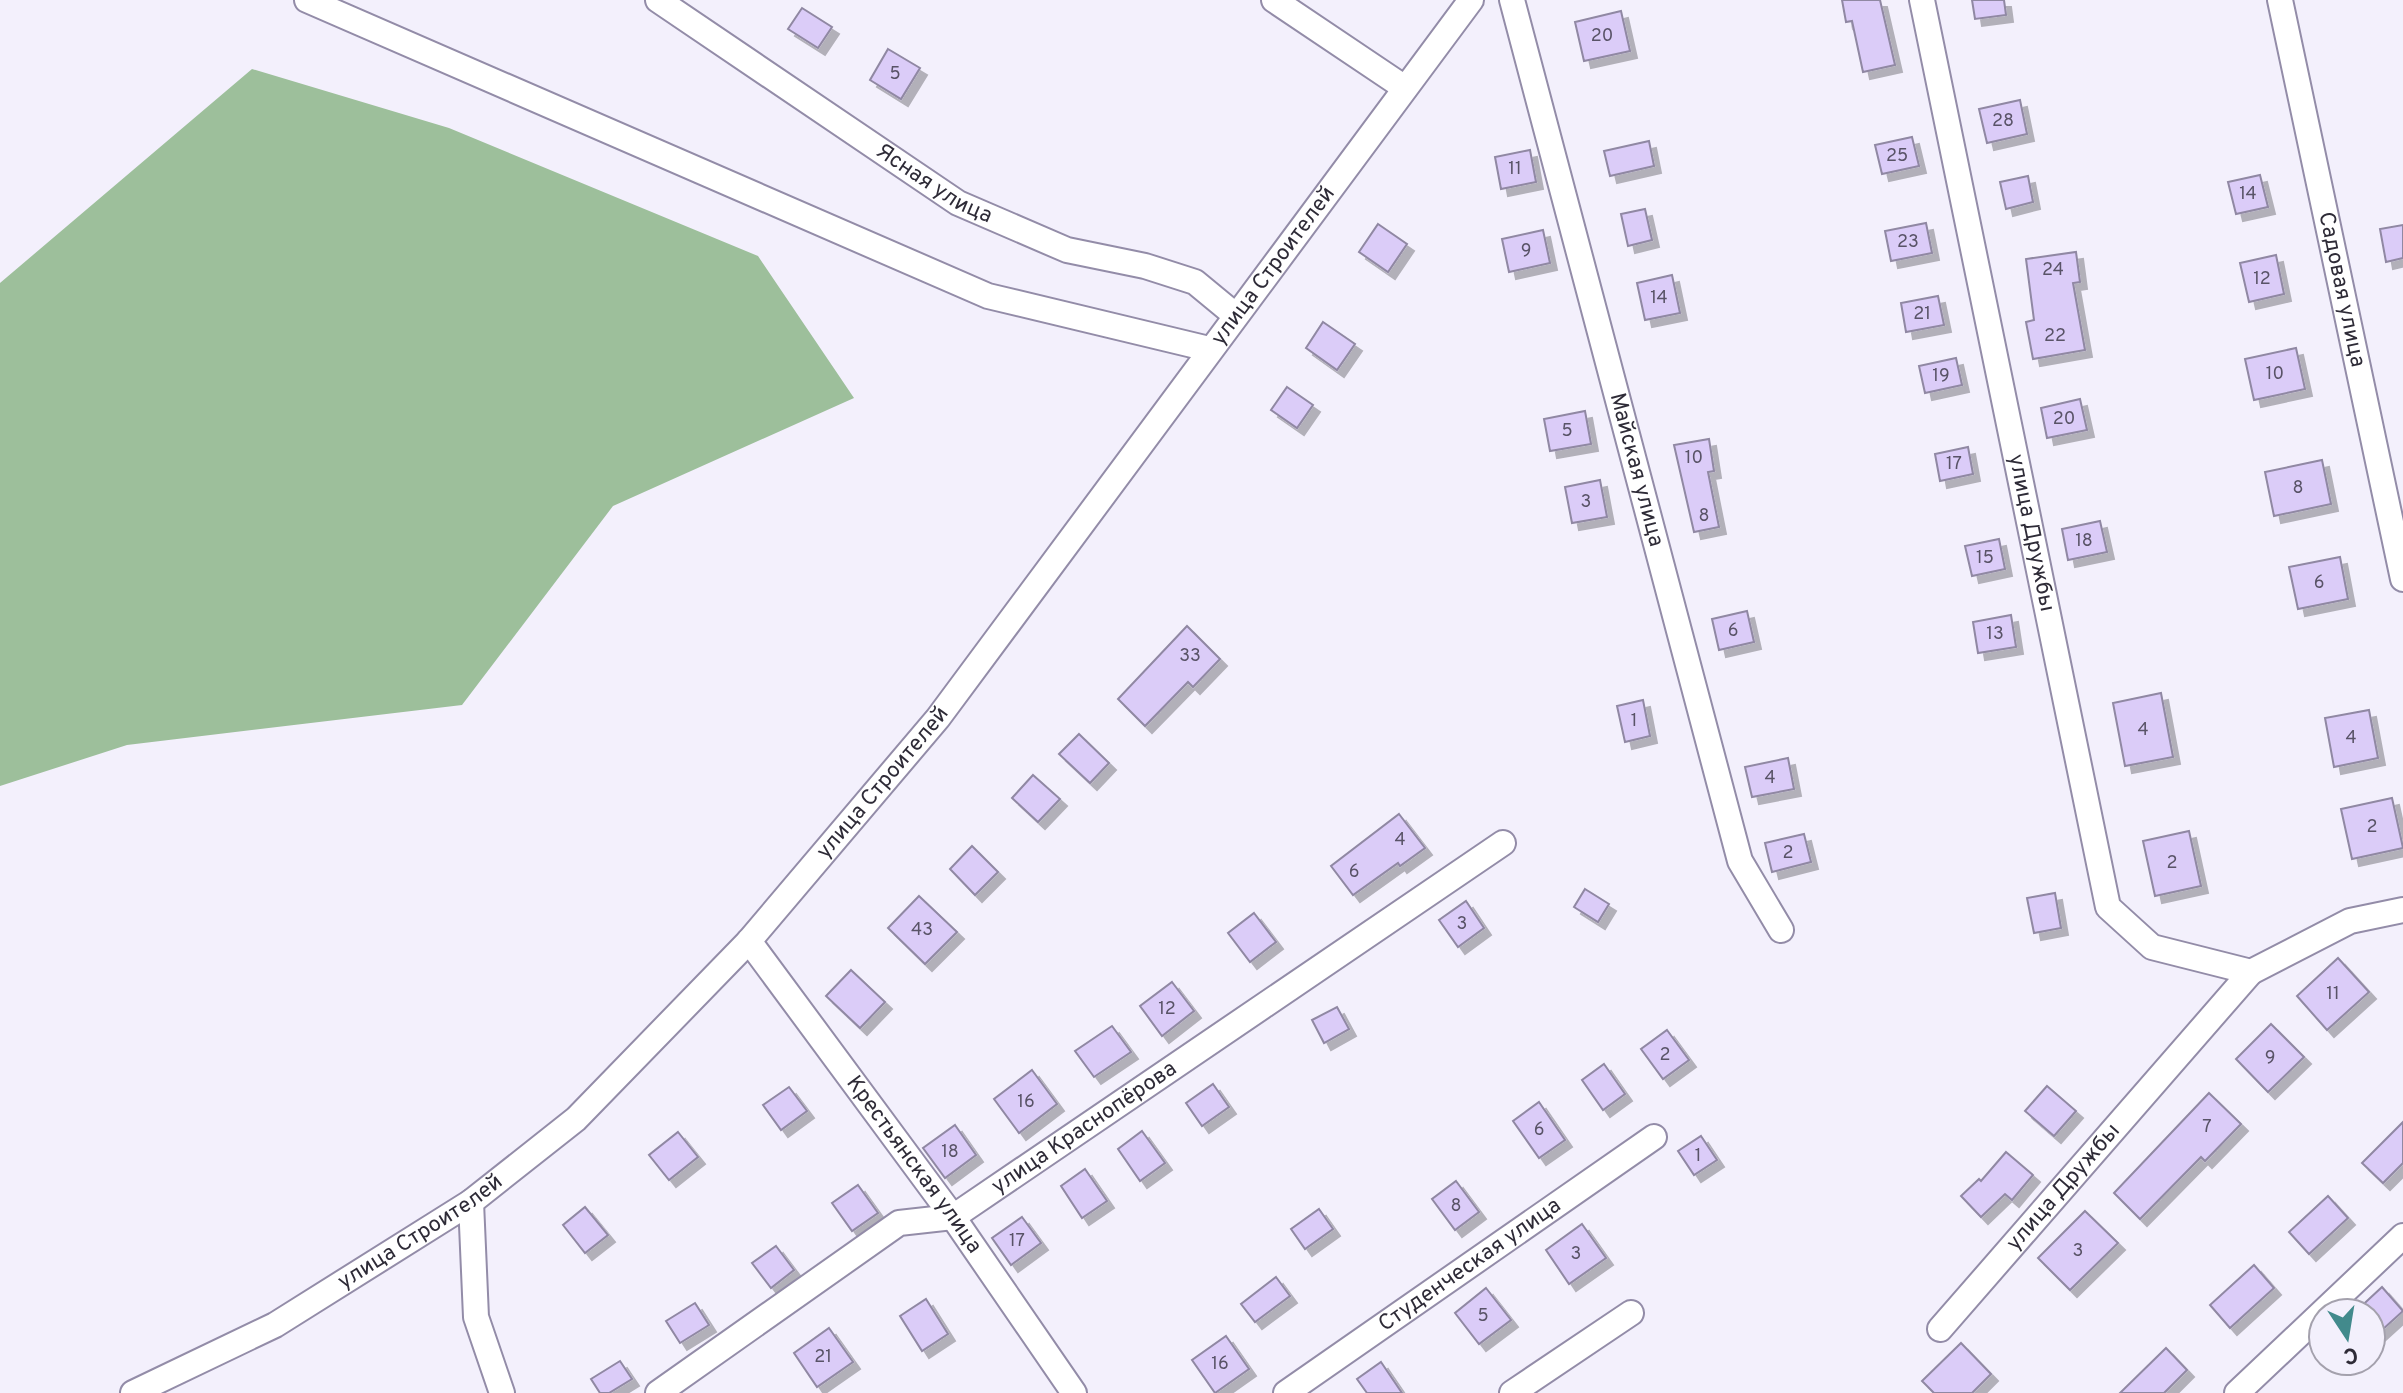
<svg xmlns="http://www.w3.org/2000/svg" width="2403" height="1393" font-family="Overpass,sans-serif">
  <style>
    .forest { fill: #9dbf9b }
    .building { fill: #dbccf8; stroke: #9088a3; stroke-width: 2; filter: url(#shadow) }
    .lines { fill: none; stroke-linecap: round; stroke-linejoin: round }
    .minor-casing { stroke: #938ca8; stroke-width: 28 }
    .minor { stroke: #fff; stroke-width: 24 }
    .labels { text-anchor: middle; dominant-baseline: central; stroke-width: 6; stroke-linejoin: round; paint-order: stroke }
    .number-label { font-size: 18px; fill: #595367 }
    .street-label { font-size: 22px; fill: #2e2b37; stroke: #f3f0fc }
  </style>
  <defs>
    <filter id="shadow"><feDropShadow dx="7" dy="7" stdDeviation="0" flood-color="#0004"/></filter>
  </defs>
  <rect width="100%" height="100%" fill="#f3f0fc"/>
  <polygon class="forest" points="252,69 449,128 758,256 854,398 613,506 462,705 127,745 0,786 0,283"/>
  <g class="building">
    <polygon points="1842,0 1880,0 1895,65 1863,72 1852,21 1846,22"/>
    <polygon points="1972,0 2004,0 2006,15 1975,19"/>
    <polygon points="802,8 832,27 818,48 788,29"/>
    <polygon points="1621,11 1630,51 1584,61 1575,22"/>
    <polygon points="888,49 920,68 901,99 870,80"/>
    <polygon points="2020,100 2027,134 1987,143 1979,109"/>
    <polygon points="1912,137 1919,166 1882,174 1875,145"/>
    <polygon points="1649,141 1654,166 1610,176 1604,151"/>
    <polygon points="1530,150 1536,182 1501,189 1495,157"/>
    <polygon points="2260,175 2268,207 2236,214 2228,182"/>
    <polygon points="2028,176 2033,202 2006,209 2000,182"/>
    <polygon points="1645,209 1652,240 1628,246 1621,214"/>
    <polygon points="1926,223 1932,253 1891,261 1885,231"/>
    <polygon points="1378,224 1407,244 1388,272 1359,252"/>
    <polygon points="2403,225 2403,258 2386,262 2380,229"/>
    <polygon points="1543,230 1550,263 1509,272 1502,239"/>
    <polygon points="2076,252 2080,282 2073,283 2085,350 2033,359 2026,322 2034,320 2026,259"/>
    <polygon points="2276,255 2284,294 2249,302 2240,263"/>
    <polygon points="1672,275 1680,313 1645,320 1637,283"/>
    <polygon points="1938,296 1944,325 1906,332 1901,303"/>
    <polygon points="1323,322 1355,344 1337,370 1306,348"/>
    <polygon points="2296,348 2305,389 2254,400 2245,359"/>
    <polygon points="1956,358 1962,385 1925,393 1919,366"/>
    <polygon points="1287,387 1313,405 1297,428 1271,410"/>
    <polygon points="2080,399 2087,430 2047,438 2041,408"/>
    <polygon points="1585,411 1591,444 1550,451 1544,419"/>
    <polygon points="1709,439 1714,471 1708,472 1719,527 1694,532 1674,445"/>
    <polygon points="1968,447 1973,474 1940,481 1935,454"/>
    <polygon points="2322,460 2331,504 2274,516 2265,472"/>
    <polygon points="1600,480 1607,517 1572,523 1565,487"/>
    <polygon points="2100,521 2107,552 2068,560 2062,529"/>
    <polygon points="1999,539 2005,569 1972,576 1965,546"/>
    <polygon points="2340,557 2348,599 2298,609 2289,567"/>
    <polygon points="1747,611 1754,642 1719,650 1712,619"/>
    <polygon points="2011,615 2016,647 1978,653 1973,622"/>
    <polygon points="1187,626 1220,659 1193,687 1188,682 1145,726 1118,699"/>
    <polygon points="2161,693 2173,757 2125,766 2113,703"/>
    <polygon points="1643,700 1650,736 1625,742 1617,706"/>
    <polygon points="2369,710 2378,758 2334,767 2325,718"/>
    <polygon points="1079,734 1109,763 1090,783 1059,754"/>
    <polygon points="1788,758 1794,789 1752,797 1745,767"/>
    <polygon points="1033,775 1060,799 1038,822 1012,798"/>
    <polygon points="2392,798 2403,848 2352,859 2341,809"/>
    <polygon points="1399,814 1425,848 1400,866 1398,863 1353,895 1331,866"/>
    <polygon points="2189,831 2201,886 2155,896 2143,841"/>
    <polygon points="1804,834 1811,862 1772,872 1765,843"/>
    <polygon points="972,846 998,872 975,895 950,869"/>
    <polygon points="1585,889 1609,904 1598,922 1574,907"/>
    <polygon points="2055,893 2061,928 2034,933 2027,898"/>
    <polygon points="919,896 957,932 925,964 888,928"/>
    <polygon points="1466,901 1484,928 1458,947 1439,920"/>
    <polygon points="1254,913 1276,942 1250,962 1228,933"/>
    <polygon points="2338,958 2369,992 2327,1030 2297,996"/>
    <polygon points="851,970 885,1002 860,1028 826,996"/>
    <polygon points="1172,982 1194,1011 1162,1036 1140,1006"/>
    <polygon points="1337,1007 1349,1029 1324,1043 1312,1020"/>
    <polygon points="2271,1024 2304,1057 2268,1092 2236,1059"/>
    <polygon points="1112,1026 1131,1052 1094,1077 1075,1051"/>
    <polygon points="1667,1030 1689,1060 1663,1079 1641,1049"/>
    <polygon points="1604,1064 1625,1094 1603,1110 1582,1080"/>
    <polygon points="1032,1070 1057,1104 1019,1133 994,1099"/>
    <polygon points="1213,1084 1229,1107 1202,1126 1186,1103"/>
    <polygon points="2047,1086 2076,1111 2054,1136 2025,1111"/>
    <polygon points="789,1087 807,1111 781,1130 763,1105"/>
    <polygon points="2209,1093 2241,1124 2205,1161 2201,1157 2140,1219 2114,1193"/>
    <polygon points="1539,1102 1565,1140 1539,1158 1513,1121"/>
    <polygon points="2403,1122 2403,1163 2383,1183 2362,1163"/>
    <polygon points="955,1125 976,1155 945,1178 923,1148"/>
    <polygon points="1142,1131 1165,1163 1140,1181 1118,1149"/>
    <polygon points="678,1132 698,1157 669,1180 649,1155"/>
    <polygon points="1701,1136 1717,1160 1694,1175 1678,1151"/>
    <polygon points="2006,1152 2033,1175 2012,1200 2005,1194 1981,1217 1961,1196 1979,1179 1981,1181"/>
    <polygon points="1085,1169 1107,1201 1082,1218 1061,1186"/>
    <polygon points="1456,1181 1479,1212 1455,1230 1432,1199"/>
    <polygon points="858,1185 878,1213 852,1231 832,1203"/>
    <polygon points="2328,1196 2348,1218 2309,1254 2289,1232"/>
    <polygon points="585,1207 608,1235 585,1253 563,1225"/>
    <polygon points="1319,1209 1333,1229 1305,1249 1291,1229"/>
    <polygon points="2085,1211 2118,1243 2070,1290 2038,1258"/>
    <polygon points="1022,1217 1041,1243 1011,1265 992,1238"/>
    <polygon points="1582,1224 1606,1258 1569,1284 1546,1250"/>
    <polygon points="776,1246 794,1270 771,1288 752,1263"/>
    <polygon points="2254,1265 2274,1288 2230,1328 2210,1305"/>
    <polygon points="1276,1277 1290,1296 1255,1322 1241,1304"/>
    <polygon points="2382,1287 2403,1311 2371,1340 2371,1313 2354,1313"/>
    <polygon points="1486,1288 1511,1320 1479,1344 1455,1313"/>
    <polygon points="926,1299 948,1334 922,1351 900,1316"/>
    <polygon points="695,1303 709,1325 680,1343 666,1321"/>
    <polygon points="829,1328 853,1362 817,1387 794,1353"/>
    <polygon points="1226,1336 1249,1369 1215,1393 1192,1360"/>
    <polygon points="1961,1343 1991,1374 1972,1393 1934,1393 1922,1381"/>
    <polygon points="2166,1348 2187,1370 2164,1393 2120,1393"/>
    <polygon points="620,1361 632,1379 609,1393 600,1393 591,1379"/>
    <polygon points="1381,1362 1402,1393 1367,1393 1357,1379"/>
  </g>
  <g class="lines">
    <defs>
      <g id="minor">
        <polyline points="307,0 988,296 1209,349"/>
        <path id="s1" d="M658,0L958,203L1067,250L1145,266L1195,282L1235,315"/>
        <polyline points="1274,0 1405,88"/>
        <path id="s2" d="M1512,0L1740,861L1781,930"/>
        <path id="s3" d="M1922,0L2108,907L2152,947L2251,972L2350,921L2403,910"/>
        <path id="s4" d="M2280,0L2403,579"/>
        <path id="s5" d="M749,941L953,1217L1074,1393"/>
        <polyline points="471,1202 476,1317 502,1393"/>
        <path id="s6" d="M1940,1329L2251,972"/>
        <path id="s7" d="M133,1393L275,1325L471,1202L576,1119L749,941L938,718L1471,0"/>
        <path id="s8" d="M658,1393L899,1223L953,1217L1503,843"/>
        <path id="s9" d="M1286,1393L1654,1137"/>
        <polyline points="1512,1393 1631,1313"/>
        <polyline points="2237,1393 2403,1236"/>
      </g>
    </defs>
    <use href="#minor" class="minor-casing"/>
    <use href="#minor" class="minor"/>
  </g>
  <g class="labels">
    <g class="number-label">
      <text x="1602" y="36">20</text>
      <text x="895" y="74">5</text>
      <text x="2003" y="121">28</text>
      <text x="1897" y="156">25</text>
      <text x="1515" y="169">11</text>
      <text x="2248" y="194">14</text>
      <text x="1908" y="242">23</text>
      <text x="1526" y="251">9</text>
      <text x="2053" y="270">24</text>
      <text x="2262" y="279">12</text>
      <text x="1659" y="298">14</text>
      <text x="1922" y="314">21</text>
      <text x="2055" y="336">22</text>
      <text x="2275" y="374">10</text>
      <text x="1941" y="376">19</text>
      <text x="2064" y="419">20</text>
      <text x="1567" y="431">5</text>
      <text x="1694" y="458">10</text>
      <text x="1954" y="464">17</text>
      <text x="2298" y="488">8</text>
      <text x="1586" y="502">3</text>
      <text x="1704" y="516">8</text>
      <text x="2084" y="541">18</text>
      <text x="1985" y="558">15</text>
      <text x="2319" y="583">6</text>
      <text x="1733" y="631">6</text>
      <text x="1995" y="634">13</text>
      <text x="1190" y="656">33</text>
      <text x="1634" y="721">1</text>
      <text x="2143" y="730">4</text>
      <text x="2351" y="738">4</text>
      <text x="1770" y="778">4</text>
      <text x="2372" y="827">2</text>
      <text x="1400" y="840">4</text>
      <text x="1788" y="853">2</text>
      <text x="2172" y="863">2</text>
      <text x="1354" y="872">6</text>
      <text x="1462" y="924">3</text>
      <text x="922" y="930">43</text>
      <text x="2333" y="994">11</text>
      <text x="1167" y="1009">12</text>
      <text x="1665" y="1055">2</text>
      <text x="2270" y="1058">9</text>
      <text x="1026" y="1102">16</text>
      <text x="2207" y="1127">7</text>
      <text x="1539" y="1130">6</text>
      <text x="950" y="1152">18</text>
      <text x="1698" y="1156">1</text>
      <text x="1456" y="1206">8</text>
      <text x="1017" y="1241">17</text>
      <text x="2078" y="1251">3</text>
      <text x="1576" y="1254">3</text>
      <text x="1483" y="1316">5</text>
      <text x="823" y="1357">21</text>
      <text x="1220" y="1364">16</text>
    </g>
    <g class="street-label">
      <text stroke="none"><textPath href="#s1" startOffset="332">Ясная улица</textPath></text>
      <text stroke="none"><textPath href="#s7" startOffset="1626">улица Строителей</textPath></text>
      <text stroke="none"><textPath href="#s4" startOffset="296">Садовая улица</textPath></text>
      <text stroke="none"><textPath href="#s2" startOffset="486">Майская улица</textPath></text>
      <text stroke="none"><textPath href="#s3" startOffset="544">улица Дружбы</textPath></text>
      <text stroke="none"><textPath href="#s7" startOffset="978">улица Строителей</textPath></text>
      <text stroke="none"><textPath href="#s8" startOffset="508">улица Краснопёрова</textPath></text>
      <text stroke="none"><textPath href="#s5" startOffset="278">Крестьянская улица</textPath></text>
      <text stroke="none"><textPath href="#s6" startOffset="188">улица Дружбы</textPath></text>
      <text stroke="none"><textPath href="#s7" startOffset="330">улица Строителей</textPath></text>
      <text stroke="none"><textPath href="#s9" startOffset="224">Студенческая улица</textPath></text>
    </g>
  </g>
  <g transform="translate(2347 1337) rotate(168)"><circle r="38" fill="#f3f0fc" stroke="#a4a1ad" stroke-width="2"/>
  <path d="M0-6L14 30L0 20L-14 30Z" fill="#428a8c"/>
  <text y="-12" font-size="22" font-weight="bold" text-anchor="middle" fill="#2e2b37">С</text>
  </g>
</svg>
